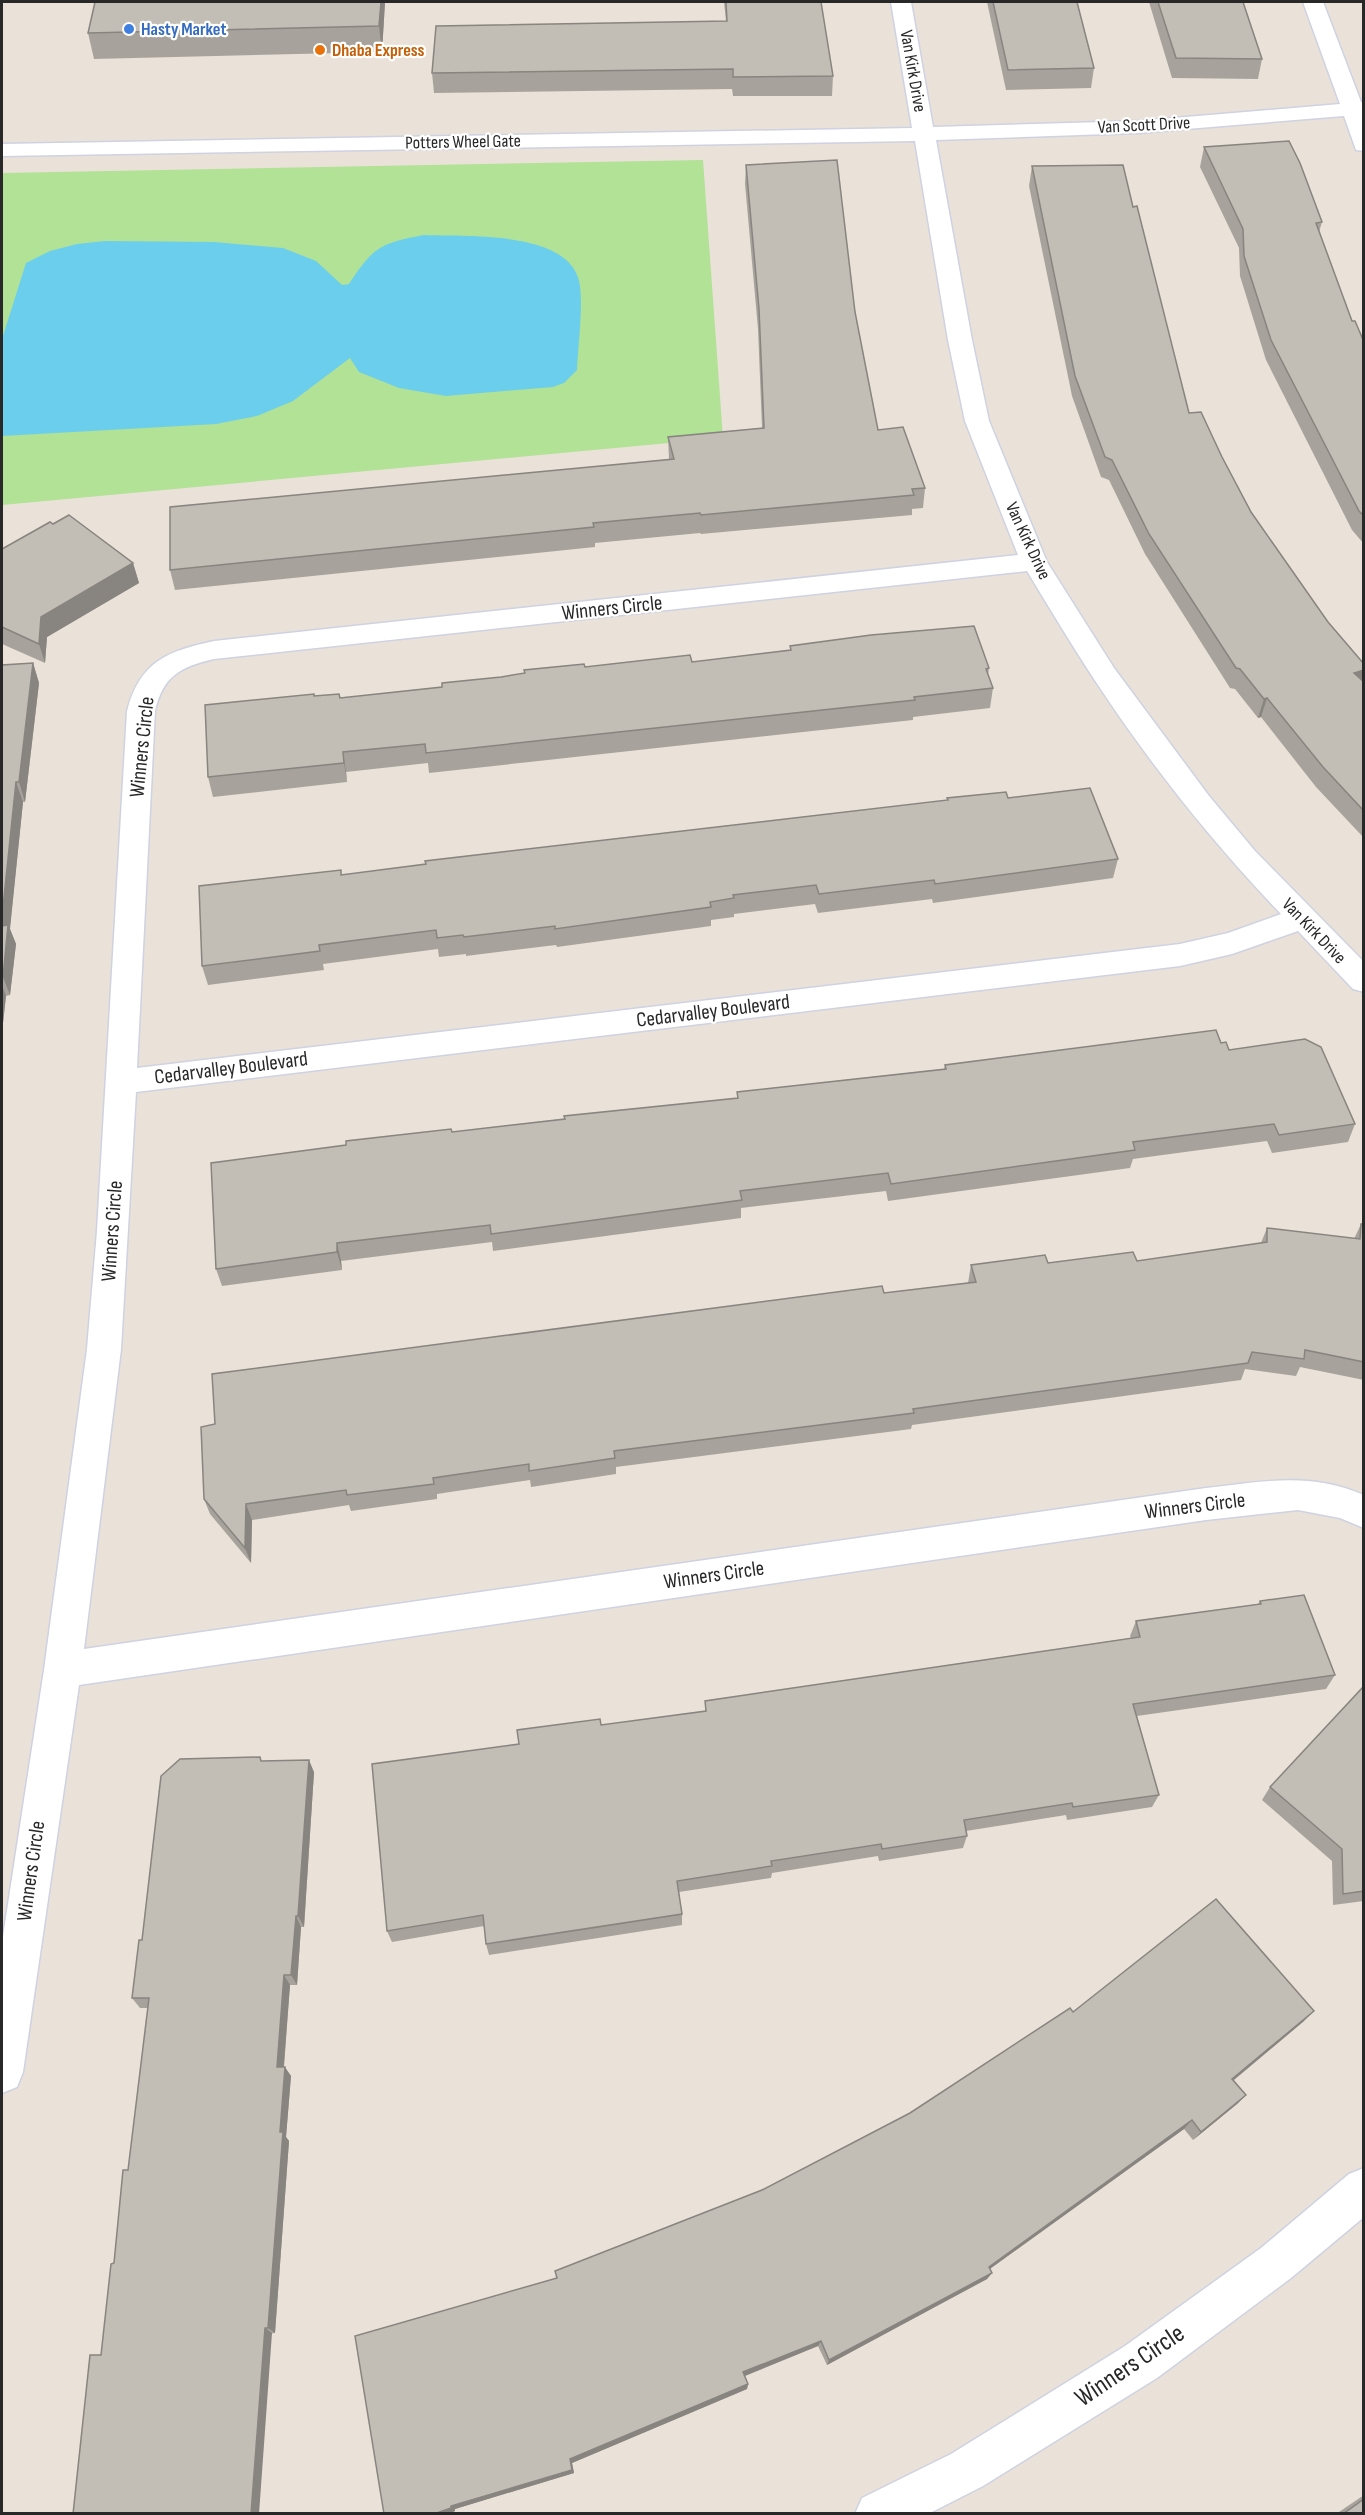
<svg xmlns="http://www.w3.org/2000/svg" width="1365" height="2515" font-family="'Sofia Sans Condensed',sans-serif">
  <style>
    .green { fill: #b1e295 }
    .water { fill: #6bceed }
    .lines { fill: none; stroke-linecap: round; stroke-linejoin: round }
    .minor-casing { stroke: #ced2e1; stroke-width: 3 }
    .minor { fill: #fff; fill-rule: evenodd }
    .wall { fill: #a7a39c }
    .shaded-wall { fill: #88847f }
    .building { fill: #c2bdb5; stroke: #88847f; stroke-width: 1.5 }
    .shop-dot { fill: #3f7fe0; stroke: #fff; stroke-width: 2 }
    .food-dot { fill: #e8710a; stroke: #fff; stroke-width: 2 }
    .labels { text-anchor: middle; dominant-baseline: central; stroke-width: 4.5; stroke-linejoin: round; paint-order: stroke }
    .far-shop-label { font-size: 18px; font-weight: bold; fill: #366cbe; stroke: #fff; text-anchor: start }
    .far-food-label { font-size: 18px; font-weight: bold; fill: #c56008; stroke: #fff; text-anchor: start }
    .far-street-label { font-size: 18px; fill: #282828; stroke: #fff }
    .street-label { font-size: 21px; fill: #282828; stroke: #fff }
    .near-street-label { font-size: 26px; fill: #282828; stroke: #fff }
  </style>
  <rect width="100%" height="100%" fill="#eae2d9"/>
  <polygon class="green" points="703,160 723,438 2,505 2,173"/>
  <path class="water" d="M424,235C465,237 573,229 580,286C583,310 578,345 577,370L564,383L553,387L446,396L399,388L359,372L350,358L293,401L257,416L216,424L2,436V339L26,263L50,251L77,244L105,241L214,242L283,248L316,261L342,285L349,284C373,247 381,243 424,235Z"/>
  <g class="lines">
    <defs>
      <g id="minor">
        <path d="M891,2H911L933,127L1138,121L1340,104L1303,2H1323L1361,102H1364V151L1356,150L1344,116L1138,133L936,140L972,340L989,421L1047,562L1114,668L1209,796L1255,851L1364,962V992L1353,989L1298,931L1232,954L1180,966L136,1092L121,1349L84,1649L1206,1488C1262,1482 1309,1471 1364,1495V1528L1340,1518L1298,1510L1206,1520L79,1685L23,2072L17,2087L2,2093V1943L44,1670L87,1349L97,1231L127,711C140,661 168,651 214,641L1018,555L965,421L948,340L915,141L2,156V144L912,128ZM1027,571C1049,607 1071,644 1094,679C1149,763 1212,842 1281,914L1228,933L1180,944L137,1068L155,711C163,676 180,667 214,659Z"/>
        <polygon points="1364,2168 1364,2217 1291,2278 1157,2378 983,2486 928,2514 855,2514 862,2498 951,2454 1125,2346 1261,2248 1349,2174"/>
      </g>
    </defs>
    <use href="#minor" class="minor-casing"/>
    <use href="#minor" class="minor"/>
  </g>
  <g class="wall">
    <polygon points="95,2 385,2 382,52 94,59 88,33"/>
    <polygon points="724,2 821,2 833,76 832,96 733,96 732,89 434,93 432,73 726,21"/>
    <polygon points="987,2 1077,2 1094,68 1091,88 1006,90"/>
    <polygon points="1149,2 1243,2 1262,59 1258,79 1172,78"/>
    <polygon points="1204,147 1322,222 1319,232 1352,321 1364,342 1364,544 1352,530 1266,360 1240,276 1239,248 1200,167"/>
    <polygon points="746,165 855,312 878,430 925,488 923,508 912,509 912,515 701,534 700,533 595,543 595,547 175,590 170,570 669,460 668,437 762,428 758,329 745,184"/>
    <polygon points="1032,166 1133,207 1189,413 1222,457 1251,512 1328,622 1364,664 1364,838 1316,787 1261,717 1258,718 1235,689 1230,688 1145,554 1109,480 1101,477 1072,396 1029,186"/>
    <polygon points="53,524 133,563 139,583 47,637 45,663 2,644 2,549"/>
    <polygon points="790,646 989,668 988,675 993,688 990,708 913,717 913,720 429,773 428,763 346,772 347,782 213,797 208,777 314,696 340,698 442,687 585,667 692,662 790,650"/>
    <polygon points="33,663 39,683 25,802 23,802 10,926 10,929 16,944 10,995 6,996 2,1032 2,665"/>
    <polygon points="947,798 1008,798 1118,859 1113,878 933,903 932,899 818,913 815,904 734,914 734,917 711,920 711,926 557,947 556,945 466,956 466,954 439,957 438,949 323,964 324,970 208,985 202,966 342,875 947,801"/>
    <polygon points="1221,1043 1229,1050 1355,1124 1348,1142 1272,1153 1267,1141 1133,1159 1130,1168 888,1201 886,1191 741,1208 741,1218 493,1251 492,1242 341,1261 342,1270 222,1286 216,1269 346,1145 737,1098 737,1092 944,1069 945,1065"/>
    <polygon points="1361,1224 1364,1224 1364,1380 1300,1367 1296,1376 1245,1369 1241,1380 912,1425 911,1429 616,1467 616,1474 531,1487 530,1480 437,1494 437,1499 351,1511 349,1505 252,1520 251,1563 210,1514 204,1499 884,1293 968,1283 971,1265 1137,1261 1261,1243 1267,1228 1354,1239"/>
    <polygon points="1260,1601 1335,1675 1326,1689 1137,1716 1159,1795 1152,1807 1067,1820 1066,1815 966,1831 967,1836 963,1848 879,1861 878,1856 772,1873 771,1878 679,1892 682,1914 682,1925 489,1955 486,1944 484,1926 392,1942 387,1931 519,1744 601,1725 705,1711 705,1701 1131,1638 1130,1636 1136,1621 1258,1604"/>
    <polygon points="1364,1686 1364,1901 1333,1905 1332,1861 1262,1800 1270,1787"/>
    <polygon points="262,1761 314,1772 304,1927 301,1927 297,1985 290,1985 284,2067 291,2076 286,2137 289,2141 275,2333 101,2355 114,2263 128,2170 148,2008 140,2008 132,1998 142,1940"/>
    <polygon points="1073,2012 1304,2021 1234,2080 1246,2095 1237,2104 1193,2140 1184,2129 990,2269 992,2273 987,2279 827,2365 818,2346 745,2376 748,2384 747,2389 572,2463 574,2473 455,2509 455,2511 448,2514 384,2514 557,2278 762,2190 910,2113"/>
    <polygon points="1364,2495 1364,2514 1336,2514"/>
  </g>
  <g class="shaded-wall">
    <polygon points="381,2 385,2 382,52 379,26"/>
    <polygon points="133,563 139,583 47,637 45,663 39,644 41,617"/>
    <polygon points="33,663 39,683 25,802 19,782"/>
    <polygon points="1364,670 1364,683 1354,673"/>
    <polygon points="1267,698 1261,717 1258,718 1264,699"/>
    <polygon points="343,752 346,772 347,782 344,763"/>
    <polygon points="16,782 23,802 10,929 16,944 10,995 3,977 2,926 3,907"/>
    <polygon points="2,985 6,996 2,1032"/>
    <polygon points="337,1243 341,1261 342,1270 337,1252"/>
    <polygon points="246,1504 252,1520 251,1563 245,1548"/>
    <polygon points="309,1760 314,1772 304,1927 298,1916"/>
    <polygon points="296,1916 301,1927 297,1985 291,1975"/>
    <polygon points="284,1975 290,1985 283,2076 277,2067"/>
    <polygon points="1314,2011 1304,2021 1224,2088 1232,2079"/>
    <polygon points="285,2067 291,2076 286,2137 289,2141 275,2333 268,2328 280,2132"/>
    <polygon points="1246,2095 1237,2104 1193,2140 1201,2132"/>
    <polygon points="1192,2120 1184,2129 984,2273 989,2267"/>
    <polygon points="992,2273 987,2279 827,2365 829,2360"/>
    <polygon points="265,2328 272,2333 259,2514 251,2514"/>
    <polygon points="821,2341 818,2346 742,2377 743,2372"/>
    <polygon points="748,2384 747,2389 572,2463 574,2473 455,2509 455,2511 448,2514 434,2514 451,2506 570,2459"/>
  </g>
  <g class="building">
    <polygon points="95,2 381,2 379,26 88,33"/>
    <polygon points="726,2 821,2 833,76 733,77 733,69 432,73 436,26 727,21"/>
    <polygon points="993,2 1077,2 1094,68 1008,70"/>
    <polygon points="1158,2 1243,2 1262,59 1176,58"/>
    <polygon points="1289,141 1300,163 1322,222 1316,223 1352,321 1355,321 1364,342 1364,516 1359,511 1271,340 1244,256 1243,229 1204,147"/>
    <polygon points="837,160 855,312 878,430 903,427 925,488 912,489 914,495 701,515 700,513 593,523 594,527 170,570 170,507 674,459 668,437 764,428 759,309 746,165"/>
    <polygon points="1123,165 1133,207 1137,206 1189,413 1201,412 1222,457 1251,512 1328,622 1364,664 1364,670 1354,673 1364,682 1364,811 1323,767 1267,698 1264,699 1240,669 1236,668 1149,534 1112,460 1105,457 1075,376 1032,166"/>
    <polygon points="69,515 133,563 41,617 39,644 2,627 2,549 50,522 53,524"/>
    <polygon points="974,626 989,668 986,669 993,688 914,697 915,700 426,753 425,744 343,752 344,763 208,777 205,705 314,694 314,696 339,694 340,698 442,687 442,683 501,677 525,673 524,670 584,664 585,667 690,655 692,662 791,650 790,646 871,635"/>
    <polygon points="33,663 19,782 16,782 3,907 2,926 8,925 3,977 2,977 2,665"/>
    <polygon points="1090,788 1118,859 935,884 934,880 819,894 816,885 733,895 734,898 710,902 711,907 555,929 555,926 464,937 463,935 437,938 436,930 319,945 320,951 202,966 199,886 341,870 341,875 426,864 425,861 948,800 947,798 1006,792 1008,798"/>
    <polygon points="1216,1030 1221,1043 1226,1042 1229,1050 1305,1039 1321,1047 1355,1124 1279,1135 1274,1124 1133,1142 1135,1150 891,1184 888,1173 740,1191 742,1200 491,1234 490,1225 337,1243 337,1252 216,1269 211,1163 346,1145 346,1141 451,1129 452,1132 565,1119 564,1116 738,1098 737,1092 946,1069 945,1065"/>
    <polygon points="1361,1224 1364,1224 1364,1362 1305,1350 1304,1359 1252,1352 1248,1363 913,1409 914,1413 614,1451 615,1458 529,1471 529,1464 433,1478 434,1484 347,1495 346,1490 246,1504 245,1548 204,1499 201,1427 215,1424 212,1374 882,1286 884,1293 976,1282 971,1265 1045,1255 1048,1263 1133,1252 1137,1261 1267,1242 1267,1228 1360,1239"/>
    <polygon points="1304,1595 1335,1675 1133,1704 1159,1795 1073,1807 1072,1803 964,1820 967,1836 882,1849 881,1844 771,1861 772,1866 677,1881 682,1914 486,1944 483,1915 387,1931 372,1764 519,1744 517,1730 600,1719 601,1725 706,1711 705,1701 1140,1637 1136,1621 1261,1604 1260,1601"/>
    <polygon points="1364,1686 1364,1891 1343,1894 1342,1849 1270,1787"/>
    <polygon points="260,1757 261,1761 309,1760 298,1916 296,1916 291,1975 284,1975 277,2067 285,2067 280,2132 283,2132 268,2328 265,2328 251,2514 73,2514 90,2355 101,2355 111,2264 114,2263 123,2170 128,2170 149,1998 132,1998 139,1940 142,1940 161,1776 180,1759"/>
    <polygon points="1216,1899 1314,2011 1232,2079 1246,2095 1201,2132 1192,2120 989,2267 992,2273 829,2360 821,2341 743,2372 748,2384 570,2459 572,2470 451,2506 451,2508 434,2514 384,2514 355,2336 557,2278 555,2271 762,2190 910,2113 1070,2008 1073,2012"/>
    <polygon points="1364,2499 1364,2514 1343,2514"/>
  </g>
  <circle class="shop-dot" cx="129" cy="29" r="6"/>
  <circle class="food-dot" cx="320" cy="50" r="6"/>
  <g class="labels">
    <g class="far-shop-label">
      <text x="141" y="29">Hasty Market</text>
    </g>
    <g class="far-food-label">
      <text x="332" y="50">Dhaba Express</text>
    </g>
    <g class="far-street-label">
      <text transform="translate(913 71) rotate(80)">Van Kirk Drive</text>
      <text transform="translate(1144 125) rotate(-3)">Van Scott Drive</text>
      <text transform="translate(463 142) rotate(-1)">Potters Wheel Gate</text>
      <text transform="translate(1028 541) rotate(65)">Van Kirk Drive</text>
      <text transform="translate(1314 931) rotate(46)">Van Kirk Drive</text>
    </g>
    <g class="street-label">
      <text transform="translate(612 608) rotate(-6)">Winners Circle</text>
      <text transform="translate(142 747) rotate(-84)">Winners Circle</text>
      <text transform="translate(713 1011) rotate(-7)">Cedarvalley Boulevard</text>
      <text transform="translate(231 1068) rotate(-7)">Cedarvalley Boulevard</text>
      <text transform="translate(112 1231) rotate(-86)">Winners Circle</text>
      <text transform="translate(1195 1506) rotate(-7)">Winners Circle</text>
      <text transform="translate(714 1575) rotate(-8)">Winners Circle</text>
      <text transform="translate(31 1871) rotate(-82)">Winners Circle</text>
    </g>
    <g class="near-street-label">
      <text transform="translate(1130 2366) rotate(-34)">Winners Circle</text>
    </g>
  </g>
  <rect width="1365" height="2515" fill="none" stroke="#282828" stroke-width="6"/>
</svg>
